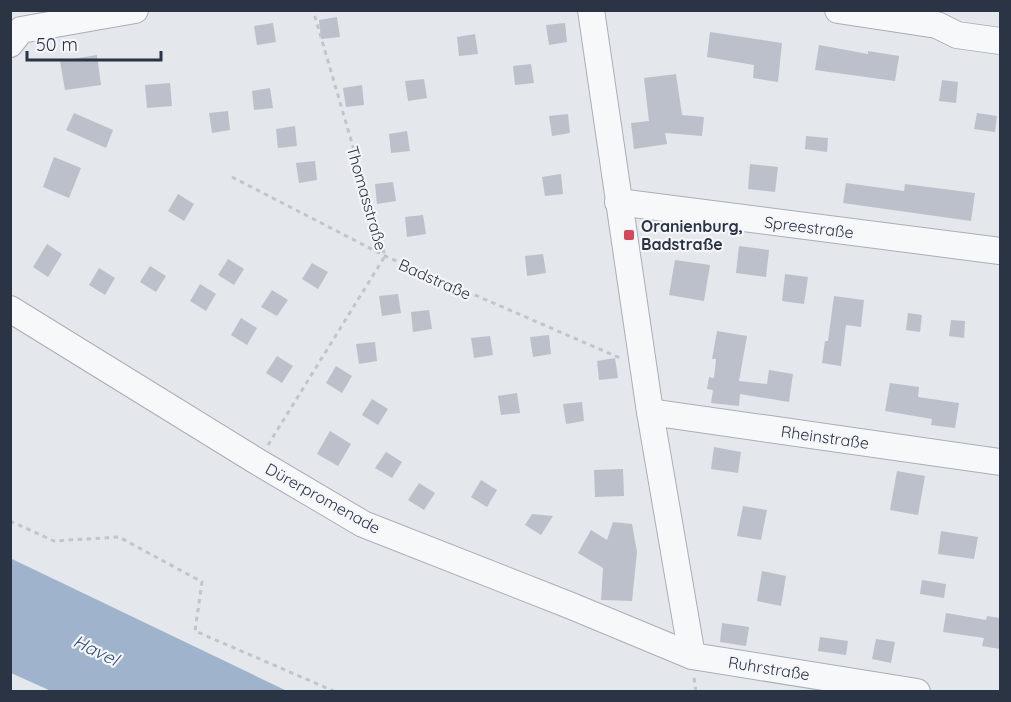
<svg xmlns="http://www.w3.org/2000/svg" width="1011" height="702" font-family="Quicksand,sans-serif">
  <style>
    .water { fill: #9fb4cc }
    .building { fill: #bbc0ca }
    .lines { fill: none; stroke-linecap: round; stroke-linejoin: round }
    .minor-casing { stroke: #a9aeb7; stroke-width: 28 }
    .path { stroke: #c2c5cb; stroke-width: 3; stroke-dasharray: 4.5 4.5; stroke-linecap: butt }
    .minor { stroke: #f7f8fa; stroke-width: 26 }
    .poi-dot { fill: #d1495b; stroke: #f4f6f9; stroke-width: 2 }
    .labels { text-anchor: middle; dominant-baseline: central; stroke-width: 4.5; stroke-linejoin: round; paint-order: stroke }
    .street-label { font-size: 16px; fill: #2b3445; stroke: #f4f6f9 }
    .poi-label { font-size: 16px; font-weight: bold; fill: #2b3445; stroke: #f4f6f9; text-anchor: start }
    .water-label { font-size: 18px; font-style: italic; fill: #34527a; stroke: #f4f6f9 }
  </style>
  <rect width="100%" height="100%" fill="#e4e7ec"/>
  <polygon class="water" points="10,558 287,691 51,691 11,673"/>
  <g class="building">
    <polygon points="337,17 340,37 321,39 319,20"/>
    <polygon points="273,23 276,42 257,45 254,26"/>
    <polygon points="565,23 567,42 549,45 546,25"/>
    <polygon points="710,32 782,43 778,82 753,78 754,65 707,57"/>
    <polygon points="475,34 478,54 459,56 457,37"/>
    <polygon points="819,45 868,54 868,51 899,56 895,81 815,70"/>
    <polygon points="97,55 101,85 65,90 60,61"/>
    <polygon points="531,64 534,83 515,85 513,66"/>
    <polygon points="676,74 682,115 704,117 702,136 665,133 667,144 634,149 631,123 649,121 644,78"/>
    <polygon points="424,79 427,98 408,101 405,81"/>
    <polygon points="942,80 958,82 956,103 939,101"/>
    <polygon points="170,83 172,106 147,108 145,85"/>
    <polygon points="362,85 364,105 346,107 343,88"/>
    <polygon points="270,88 273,108 254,110 252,91"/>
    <polygon points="228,111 230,130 212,133 209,113"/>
    <polygon points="74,113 113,130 106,148 66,130"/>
    <polygon points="977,113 997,116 995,132 974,129"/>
    <polygon points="568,114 570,133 552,136 549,116"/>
    <polygon points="295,126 297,146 278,148 276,129"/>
    <polygon points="407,131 410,151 391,153 389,134"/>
    <polygon points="806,136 828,138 827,152 805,149"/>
    <polygon points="54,157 81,168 69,198 43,187"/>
    <polygon points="315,161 317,180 299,183 296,163"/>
    <polygon points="750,164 778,167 775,192 748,189"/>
    <polygon points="561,174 563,194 545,196 542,177"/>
    <polygon points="393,182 396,201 377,204 375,184"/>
    <polygon points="846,183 904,191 905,184 975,193 971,221 843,203"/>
    <polygon points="178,194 194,204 184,221 168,211"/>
    <polygon points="423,215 426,234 407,237 405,217"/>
    <polygon points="47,244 62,254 48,277 33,267"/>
    <polygon points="739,246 769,250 766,277 736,273"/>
    <polygon points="543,254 546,273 527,276 525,256"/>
    <polygon points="228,259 244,269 234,285 218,275"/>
    <polygon points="675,260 710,265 704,301 669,295"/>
    <polygon points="312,263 328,272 318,289 302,279"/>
    <polygon points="150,266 166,276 156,292 140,282"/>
    <polygon points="99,268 115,278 105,295 89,285"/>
    <polygon points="785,274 808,277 804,304 782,301"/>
    <polygon points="200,284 216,294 206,311 190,301"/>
    <polygon points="272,290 288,300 277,316 261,307"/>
    <polygon points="398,294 401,313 382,316 379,296"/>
    <polygon points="834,296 864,300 861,327 846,325 841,366 822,363 825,341 828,341"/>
    <polygon points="429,310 432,329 413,332 411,312"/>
    <polygon points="908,313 922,315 920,332 906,330"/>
    <polygon points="241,318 257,328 247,345 231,335"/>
    <polygon points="951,320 965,321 964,338 949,336"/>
    <polygon points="717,331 747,336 739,381 767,384 769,370 793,374 789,402 740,394 739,406 711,403 713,390 707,389 709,377 714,378 716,359 712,359"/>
    <polygon points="549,335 551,354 533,357 530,337"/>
    <polygon points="490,336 493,355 474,358 471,338"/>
    <polygon points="375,342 377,361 359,364 356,344"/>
    <polygon points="277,356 293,366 282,383 266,373"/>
    <polygon points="615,358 618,378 599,380 597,361"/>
    <polygon points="336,366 352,376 342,393 326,383"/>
    <polygon points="890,383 919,387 918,397 959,403 955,428 931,425 932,419 885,411"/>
    <polygon points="517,393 520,413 501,415 498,396"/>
    <polygon points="372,399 388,409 378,425 362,415"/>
    <polygon points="582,402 584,421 566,424 563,404"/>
    <polygon points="330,431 351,444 338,466 317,454"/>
    <polygon points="714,447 741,452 738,473 711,469"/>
    <polygon points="386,452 402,462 392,478 375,468"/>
    <polygon points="623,469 624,496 595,497 594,470"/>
    <polygon points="897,471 925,476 918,515 890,510"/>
    <polygon points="481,480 497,490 487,507 471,497"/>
    <polygon points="419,483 435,493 424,510 408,500"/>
    <polygon points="743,506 767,510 761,540 737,536"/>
    <polygon points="532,514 553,516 541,535 525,525"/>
    <polygon points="613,522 632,524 637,552 632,601 601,600 603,568 578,553 591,530 607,540"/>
    <polygon points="941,531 978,537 974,559 938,554"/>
    <polygon points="762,571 786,576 781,606 757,601"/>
    <polygon points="922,580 946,584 944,598 920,594"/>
    <polygon points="946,613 986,620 987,616 1000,618 1000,649 982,646 984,638 943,632"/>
    <polygon points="722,623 749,627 746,646 720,642"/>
    <polygon points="820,637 848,641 846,655 818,651"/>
    <polygon points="876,639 895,642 891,663 872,659"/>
  </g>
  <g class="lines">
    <defs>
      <g id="minor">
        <polyline points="591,10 650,412 692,656"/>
        <polyline points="838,10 937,25 957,35 1000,41"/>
        <polyline points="10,44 21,30 135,10"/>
        <polyline points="618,202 1000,251"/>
        <polyline points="10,309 258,462 363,524 569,605 692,656 917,692"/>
        <polyline points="650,412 1000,462"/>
      </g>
    </defs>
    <use href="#minor" class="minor-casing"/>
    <g class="path">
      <polyline points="232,177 385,256 620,358"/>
      <polyline points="268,445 385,256 313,10"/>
      <polyline points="10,521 54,541 119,537 202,582 195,631 336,692"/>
      <polyline points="694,678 696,692"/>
    </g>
    <use href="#minor" class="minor"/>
  </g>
  <rect class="poi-dot" x="623" y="229" width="12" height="12" rx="3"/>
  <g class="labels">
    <g class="street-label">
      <text transform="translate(367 198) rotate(74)">Thomasstraße</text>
      <text transform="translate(809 227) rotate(7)">Spreestraße</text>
      <text transform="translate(435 279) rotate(24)">Badstraße</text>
      <text transform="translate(825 437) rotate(8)">Rheinstraße</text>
      <text transform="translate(323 498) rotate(29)">Dürerpromenade</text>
      <text transform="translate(769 668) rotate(9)">Ruhrstraße</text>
    </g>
    <g class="poi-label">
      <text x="641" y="226">Oranienburg,<tspan x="641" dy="18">Badstraße</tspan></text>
    </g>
    <g class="water-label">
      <text transform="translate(96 650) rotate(26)">Havel</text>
    </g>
  </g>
  <rect width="1011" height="702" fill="none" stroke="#2b3445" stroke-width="24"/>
  <path d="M27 51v9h134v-9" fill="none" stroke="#2b3445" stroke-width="3"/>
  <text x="36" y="51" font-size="18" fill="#2b3445" stroke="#f4f6f9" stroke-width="4.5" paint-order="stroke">50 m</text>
</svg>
